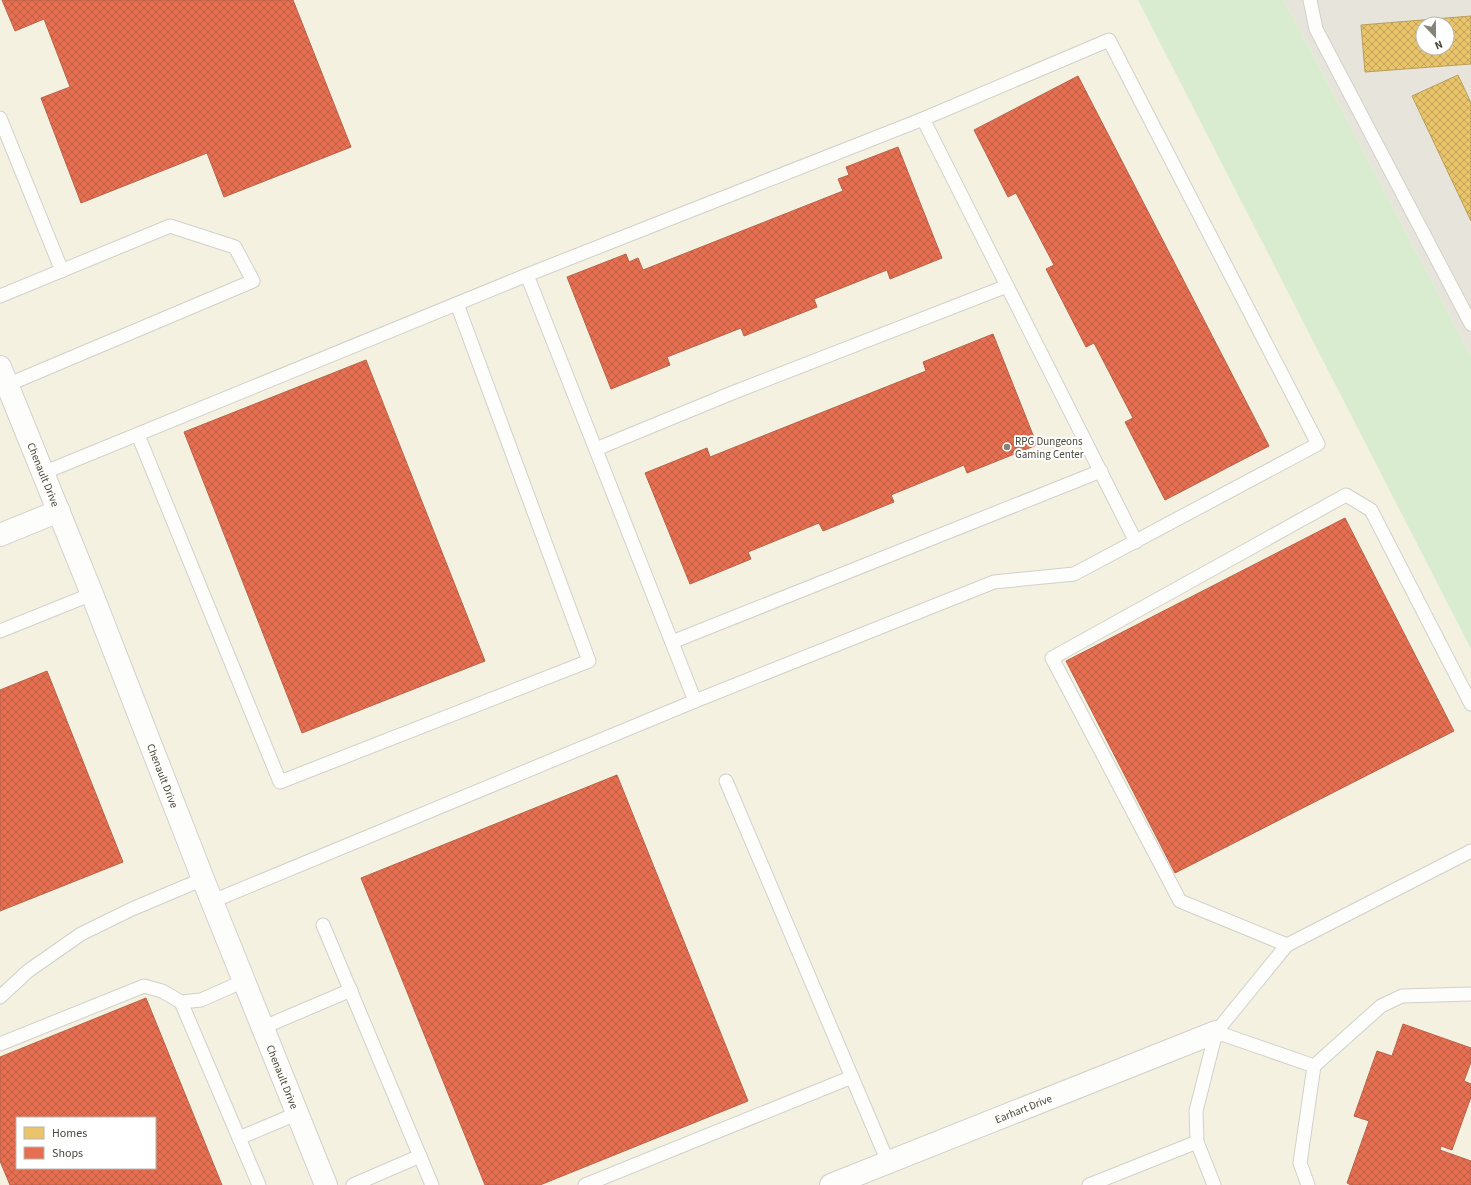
<svg xmlns="http://www.w3.org/2000/svg" width="1471" height="1185" font-family="'Source Sans 3',sans-serif">
  <style>
    .residential { fill: #e7e5db; fill-rule: evenodd }
    .commercial { fill: #f4f1e1; fill-rule: evenodd }
    .grass { fill: #daeccf }
    .homes { fill: url(#homes-cross-hatch); stroke: #b99e5b; fill-rule: evenodd }
    .shops { fill: url(#shops-cross-hatch); stroke: #b8634a; fill-rule: evenodd }
    .lines { fill: none; stroke-linecap: round; stroke-linejoin: round }
    .service-casing { stroke: #d1d0cb; stroke-width: 15 }
    .minor-casing { stroke: #d1d0cb; stroke-width: 24 }
    .service { stroke: #fdfdfc; stroke-width: 13 }
    .minor { stroke: #fdfdfc; stroke-width: 22 }
    .poi-dot { fill: #848378; stroke: #fff; stroke-width: 1.5 }
    .labels { text-anchor: middle; dominant-baseline: central; stroke-width: 4; stroke-linejoin: round; paint-order: stroke }
    .poi-label { font-size: 11px; fill: #494739; stroke: #fff; text-anchor: start }
    .street-label { font-size: 11px; fill: #494739; stroke: #fff }
  </style>
  <defs>
    <pattern id="homes-cross-hatch" width="8" height="8" patternUnits="userSpaceOnUse"><rect width="8" height="8" fill="#e9c46a"/><path d="M0 0l8 8M0 8l8-8" fill="none" stroke="#bfa158"/></pattern>
    <pattern id="shops-cross-hatch" width="8" height="8" patternUnits="userSpaceOnUse"><rect width="8" height="8" fill="#e76f51"/><path d="M0 0l8 8M0 8l8-8" fill="none" stroke="#bd5d44"/></pattern>
  </defs>
  <rect width="100%" height="100%" fill="#f3f2ed"/>
  <path class="residential" d="M1284,0H1471V356ZM1423,24H1447V48H1423Z"/>
  <path class="commercial" d="M0,0H1138L1471,649V1185H0ZM17,1118H155V1168H17Z"/>
  <polygon class="grass" points="1138,0 1284,0 1471,356 1471,649"/>
  <g class="homes">
    <path d="M1471,16V64L1365,72L1361,25ZM1423,24H1447V48H1423Z"/>
    <polygon points="1458,75 1471,103 1471,221 1412,96"/>
  </g>
  <g class="shops">
    <polygon points="2,0 293,0 351,147 224,197 207,153 81,203 41,98 70,87 44,19 15,31"/>
    <polygon points="1078,76 1269,446 1165,500 1125,422 1133,418 1094,343 1086,347 1046,269 1054,265 1016,193 1008,197 974,130"/>
    <polygon points="898,147 942,258 890,279 887,270 814,299 817,307 744,336 741,328 667,357 670,365 611,389 567,277 626,254 629,262 638,258 643,270 843,191 838,179 849,175 846,167"/>
    <polygon points="993,334 1037,445 967,473 964,465 891,495 894,502 823,531 819,523 748,552 751,559 690,584 645,473 707,448 710,457 926,371 923,362"/>
    <polygon points="366,360 485,661 302,733 184,432"/>
    <polygon points="1345,518 1454,731 1175,873 1066,661"/>
    <polygon points="47,671 123,862 0,911 0,690"/>
    <polygon points="617,775 748,1101 540,1185 485,1185 361,878"/>
    <path d="M146,998L222,1185H10L0,1161V1057ZM17,1118H155V1168H17Z"/>
    <polygon points="1403,1024 1471,1048 1471,1062 1464,1081 1471,1084 1471,1097 1452,1150 1441,1146 1440,1150 1471,1161 1471,1185 1351,1185 1347,1183 1369,1121 1354,1116 1377,1051 1392,1056"/>
  </g>
  <g class="lines">
    <defs>
      <g id="service">
        <polyline points="1310,0 1316,29 1471,324"/>
        <polyline points="0,118 62,271"/>
        <polyline points="923,119 1136,542"/>
        <polyline points="527,275 923,119 1109,40 1318,444 1074,574 994,582 695,701"/>
        <polyline points="0,296 170,226 235,247 253,281 7,385"/>
        <polyline points="138,435 280,782 589,661 457,304"/>
        <polyline points="596,449 732,393 1007,286"/>
        <polyline points="43,473 527,275 695,701 213,901"/>
        <polyline points="0,631 92,594"/>
        <polyline points="672,642 1101,471"/>
        <polyline points="726,781 888,1162"/>
        <polyline points="323,925 432,1185"/>
        <polyline points="1287,945 1180,901 1052,658 1346,495 1371,510 1471,704"/>
        <polyline points="0,997 28,971 81,934 132,909 203,879"/>
        <polyline points="181,1002 239,1138 296,1114"/>
        <polyline points="264,1027 351,990"/>
        <polyline points="1216,1032 1314,1066 1300,1163 1308,1185"/>
        <polyline points="0,1044 144,986 162,991 181,1002 201,1000 244,981"/>
        <polyline points="1314,1066 1381,1006 1402,996 1471,994"/>
        <polyline points="239,1138 259,1185"/>
        <polyline points="353,1185 420,1156"/>
        <polyline points="585,1185 852,1077"/>
        <polyline points="1089,1185 1197,1142"/>
        <polyline points="1214,1185 1197,1142 1196,1111 1216,1032 1287,945 1471,851"/>
      </g>
      <g id="minor">
        <path id="s1" d="M0,367L92,594L203,879L326,1185"/>
        <polyline points="0,535 59,511"/>
        <path id="s2" d="M831,1185L1216,1032"/>
      </g>
    </defs>
    <use href="#service" class="service-casing"/>
    <use href="#minor" class="minor-casing"/>
    <use href="#service" class="service"/>
    <use href="#minor" class="minor"/>
  </g>
  <circle class="poi-dot" cx="1007" cy="447" r="4"/>
  <g class="labels">
    <g class="poi-label">
      <text x="1015" y="441">RPG Dungeons<tspan x="1015" dy="13">Gaming Center</tspan></text>
    </g>
    <g class="street-label">
      <text stroke="none"><textPath href="#s1" startOffset="116">Chenault Drive</textPath></text>
      <text stroke="none"><textPath href="#s1" startOffset="440">Chenault Drive</textPath></text>
      <text stroke="none"><textPath href="#s1" startOffset="764">Chenault Drive</textPath></text>
      <text stroke="none"><textPath href="#s2" startOffset="207">Earhart Drive</textPath></text>
    </g>
  </g>
  <rect x="16" y="1117" width="140" height="52" fill="#ffffff" stroke="#b6b5b0"/>
  <rect x="24" y="1127" width="20" height="12" fill="#e9c46a" stroke="#b6b5b0"/>
  <text x="52" y="1137" font-size="12" fill="#494739">Homes</text>
  <rect x="24" y="1147" width="20" height="12" fill="#e76f51" stroke="#b6b5b0"/>
  <text x="52" y="1157" font-size="12" fill="#494739">Shops</text>
  <g transform="translate(1435 36) rotate(158)"><circle r="19" fill="#ffffff" stroke="#b6b5b0"/>
  <path d="M0-3L7 15L0 10L-7 15Z" fill="#848378"/>
  <text y="-6" font-size="11" font-weight="bold" text-anchor="middle" fill="#494739">N</text>
  </g>
</svg>
